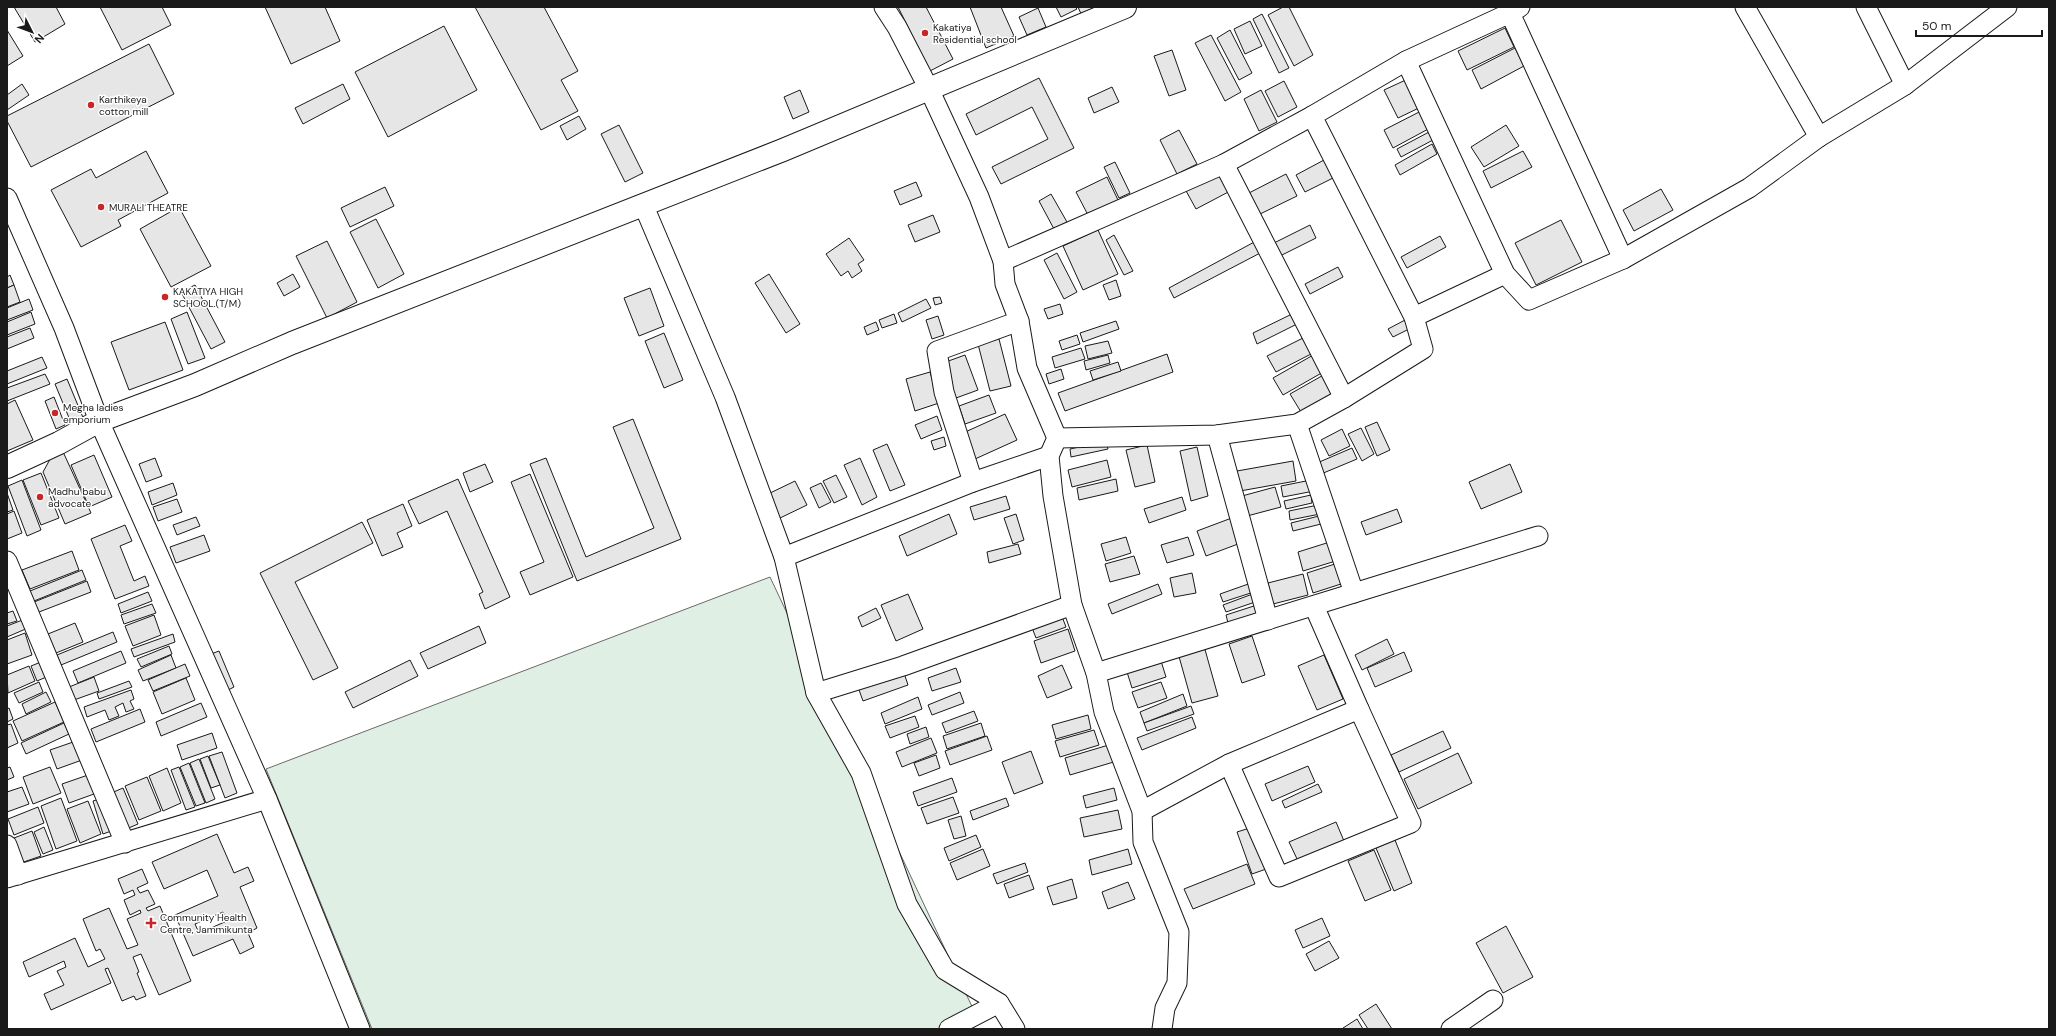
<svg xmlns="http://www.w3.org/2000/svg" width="2056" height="1036" font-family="'DM Sans',sans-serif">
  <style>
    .green { fill: #e0efe3; stroke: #6a6a6a }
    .building { fill: #e6e6e6; stroke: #1a1a1a; fill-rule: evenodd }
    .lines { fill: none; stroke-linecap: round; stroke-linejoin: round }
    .minor-casing { stroke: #1a1a1a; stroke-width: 21 }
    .major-casing { stroke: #1a1a1a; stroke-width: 24 }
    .minor { stroke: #fff; stroke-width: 19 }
    .major { stroke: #fff; stroke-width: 22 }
    .poi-dot { fill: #c62828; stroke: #fff; stroke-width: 1.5 }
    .labels { text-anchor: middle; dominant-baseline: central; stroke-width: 3; stroke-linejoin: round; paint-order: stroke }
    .poi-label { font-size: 10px; fill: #1a1a1a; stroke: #fff; text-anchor: start }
  </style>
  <rect width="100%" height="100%" fill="#fff"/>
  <polygon class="green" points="770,577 976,1015 949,1029 372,1029 266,769"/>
  <g class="building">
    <polygon points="14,7 56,7 65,24 35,42"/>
    <polygon points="100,7 162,7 171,25 122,50"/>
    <polygon points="265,7 325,7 340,41 291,64"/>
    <polygon points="475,7 544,7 578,71 561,80 578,111 541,130"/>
    <polygon points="898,7 926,7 953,59 930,71"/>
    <polygon points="970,7 1001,7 1014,36 986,48"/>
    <polygon points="1056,7 1075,7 1077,9 1061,17"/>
    <polygon points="1078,7 1101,7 1082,16"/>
    <polygon points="1283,7 1289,7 1313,55 1294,66 1268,15"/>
    <polygon points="1038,8 1046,27 1027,35 1019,17"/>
    <polygon points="1262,14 1289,68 1279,73 1253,19"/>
    <polygon points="1250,21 1262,46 1245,54 1234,29"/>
    <polygon points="444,26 477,90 388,137 355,72"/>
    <polygon points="1505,28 1514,47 1467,70 1458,51"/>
    <polygon points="7,30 23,56 7,66"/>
    <polygon points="1230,30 1252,73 1239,80 1217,38"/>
    <polygon points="1211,35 1241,92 1225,101 1195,43"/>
    <polygon points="149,44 174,94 31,167 7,121 7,116"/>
    <polygon points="1515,48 1524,66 1481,89 1472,70"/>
    <polygon points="1172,50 1186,90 1169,96 1154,56"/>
    <polygon points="1039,78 1074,148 1001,184 992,167 1048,139 1032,107 976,135 966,114"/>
    <polygon points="1410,78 1423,106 1398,118 1384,90"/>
    <polygon points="1284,81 1297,107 1278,117 1265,91"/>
    <polygon points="22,84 29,95 7,110 7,95"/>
    <polygon points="343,84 350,99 303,124 295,108"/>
    <polygon points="1112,87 1119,102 1094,113 1088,98"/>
    <polygon points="800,90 809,112 793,119 784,97"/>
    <polygon points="1261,90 1277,122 1259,131 1244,99"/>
    <polygon points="1423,110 1432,127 1393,148 1384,130"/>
    <polygon points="579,116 586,129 567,140 560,126"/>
    <polygon points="619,125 643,173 625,182 601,134"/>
    <polygon points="1506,125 1519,146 1484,167 1471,147"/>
    <polygon points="1179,130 1197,164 1177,174 1160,140"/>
    <polygon points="1429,132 1433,140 1401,157 1397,149"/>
    <polygon points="1432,144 1437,154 1400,175 1395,165"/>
    <polygon points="146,151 168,193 118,220 121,226 81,247 51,190 91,169 96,178"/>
    <polygon points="1523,151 1532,167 1491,188 1483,171"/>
    <polygon points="1324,160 1333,178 1305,192 1296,175"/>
    <polygon points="1115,162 1130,193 1119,198 1104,167"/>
    <polygon points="1223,168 1234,189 1196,209 1185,189"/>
    <polygon points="1286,174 1297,196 1258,215 1247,194"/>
    <polygon points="1107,177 1118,200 1088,215 1076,192"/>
    <polygon points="916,182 922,196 900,205 894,191"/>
    <polygon points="385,187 394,206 350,227 341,208"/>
    <polygon points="1661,189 1673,210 1634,231 1623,210"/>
    <polygon points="1051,194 1067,222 1054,229 1039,201"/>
    <polygon points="179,207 211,266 171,287 140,229"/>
    <polygon points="933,215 940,232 915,242 908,225"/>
    <polygon points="376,219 404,274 378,288 350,232"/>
    <polygon points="1561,220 1582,262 1536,285 1515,243"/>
    <polygon points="1310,225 1316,238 1278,257 1272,244"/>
    <polygon points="1098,230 1118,274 1083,290 1063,246"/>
    <polygon points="1114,235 1133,271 1124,275 1106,240"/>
    <polygon points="1440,236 1446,247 1407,268 1401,257"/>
    <polygon points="849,238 864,260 858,264 862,271 852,278 848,271 841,276 826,254"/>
    <polygon points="1258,240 1264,251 1174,298 1169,288"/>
    <polygon points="327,241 357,302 327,318 296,256"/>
    <polygon points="1057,253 1077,292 1064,299 1044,260"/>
    <polygon points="1338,267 1343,277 1310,294 1305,284"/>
    <polygon points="293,274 300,287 284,296 277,283"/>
    <polygon points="769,274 800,324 786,333 755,283"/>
    <polygon points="10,275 14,285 7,288 7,277"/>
    <polygon points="1116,280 1121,296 1109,300 1103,285"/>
    <polygon points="14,285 20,302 7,307 7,288"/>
    <polygon points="195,285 225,342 211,349 181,292"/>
    <polygon points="650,288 664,326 639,336 624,298"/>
    <polygon points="940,297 942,303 935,305 933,298"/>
    <polygon points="29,299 33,310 7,320 7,308"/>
    <polygon points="926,299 931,308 902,322 898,313"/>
    <polygon points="1060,304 1063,314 1048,319 1044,309"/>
    <polygon points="31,312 35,324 7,335 7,322"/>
    <polygon points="187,312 205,358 188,364 171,319"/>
    <polygon points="894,314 897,323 882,328 879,320"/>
    <polygon points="1292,314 1297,324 1257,344 1253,333"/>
    <polygon points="938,316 944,335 932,339 926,320"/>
    <polygon points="1405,320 1409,329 1393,337 1388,329"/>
    <polygon points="1116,321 1119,329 1083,342 1080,333"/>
    <polygon points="165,322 183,370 129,390 111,342"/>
    <polygon points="876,322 879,330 867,335 864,327"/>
    <polygon points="30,328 34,338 7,349 7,337"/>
    <polygon points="664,333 683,380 664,388 645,341"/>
    <polygon points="1077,335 1080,344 1062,350 1059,341"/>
    <polygon points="1303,338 1311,354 1276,372 1267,356"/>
    <polygon points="999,339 1011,386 990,391 978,344"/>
    <polygon points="1108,341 1112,353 1088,359 1085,346"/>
    <polygon points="1081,348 1085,359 1055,368 1052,357"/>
    <polygon points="1167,354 1173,372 1065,411 1058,393"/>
    <polygon points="1315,354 1325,371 1283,395 1273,378"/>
    <polygon points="965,355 978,390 956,398 943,363"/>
    <polygon points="1108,355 1110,363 1086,370 1084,361"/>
    <polygon points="42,357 47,368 7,384 7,371"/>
    <polygon points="1118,362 1121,371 1093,380 1090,371"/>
    <polygon points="1061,369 1064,379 1049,384 1046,374"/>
    <polygon points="930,372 939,403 915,411 906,379"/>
    <polygon points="1327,373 1337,392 1301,412 1290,394"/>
    <polygon points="45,374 50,384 7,401 7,388"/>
    <polygon points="67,379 84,420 72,425 55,384"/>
    <polygon points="989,395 996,413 965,424 959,406"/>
    <polygon points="54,397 65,425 56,429 45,401"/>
    <polygon points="15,400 33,440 7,451 7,404"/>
    <polygon points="1005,414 1017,440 975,459 963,433"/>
    <polygon points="937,416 942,430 921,439 915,425"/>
    <polygon points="633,419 681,539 577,581 530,464 546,458 586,557 654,528 613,427"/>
    <polygon points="1377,422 1390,450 1377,456 1365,427"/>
    <polygon points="1361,428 1374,454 1362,461 1348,434"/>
    <polygon points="1342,429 1350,446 1329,456 1321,440"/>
    <polygon points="944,437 946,446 934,450 931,441"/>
    <polygon points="1106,441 1108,449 1071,457 1070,449"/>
    <polygon points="59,443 91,513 65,524 43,472"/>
    <polygon points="887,444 905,485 890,491 873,450"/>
    <polygon points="1147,445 1155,482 1135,487 1126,450"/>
    <polygon points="1197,447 1208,496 1191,501 1180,451"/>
    <polygon points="1352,448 1357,459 1321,474 1317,463"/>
    <polygon points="94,455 112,497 89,507 71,465"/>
    <polygon points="155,458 162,476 146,482 139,464"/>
    <polygon points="860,458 877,497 862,505 844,465"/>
    <polygon points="1107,460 1111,477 1072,487 1068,470"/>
    <polygon points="1293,461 1296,481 1240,491 1237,471"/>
    <polygon points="485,464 493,482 470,492 463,473"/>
    <polygon points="1510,464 1522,492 1481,509 1469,482"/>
    <polygon points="41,473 59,518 41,525 23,480"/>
    <polygon points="530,474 573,577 530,595 520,572 544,562 511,482"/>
    <polygon points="836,475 847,497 834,503 823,481"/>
    <polygon points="458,479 510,597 485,609 479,594 483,592 447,511 419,524 408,501"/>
    <polygon points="1116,479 1118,491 1079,500 1077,488"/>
    <polygon points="22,480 41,530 27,536 8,486"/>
    <polygon points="1311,480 1314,491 1283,497 1281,486"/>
    <polygon points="795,481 807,505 778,519 766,495"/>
    <polygon points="173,483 177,495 152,505 148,492"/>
    <polygon points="821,483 831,502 819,508 810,488"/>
    <polygon points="1275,487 1281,507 1247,516 1242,496"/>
    <polygon points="7,493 13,510 7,512"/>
    <polygon points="1311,495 1312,503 1286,509 1284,501"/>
    <polygon points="1006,496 1010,509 974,520 970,507"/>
    <polygon points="1182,497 1186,510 1149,523 1144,509"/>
    <polygon points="177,499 182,512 158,521 153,507"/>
    <polygon points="403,504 412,526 397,533 403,547 382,556 367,520"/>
    <polygon points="1318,505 1320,514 1290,520 1289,511"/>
    <polygon points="1397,509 1402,522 1366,535 1361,522"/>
    <polygon points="14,511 22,533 7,539 7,514"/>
    <polygon points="949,514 957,534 907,556 899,536"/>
    <polygon points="1016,514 1024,540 1013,544 1004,518"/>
    <polygon points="1237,516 1246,541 1206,556 1197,531"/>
    <polygon points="1319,516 1321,524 1293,531 1291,523"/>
    <polygon points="196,517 200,526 177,535 173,525"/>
    <polygon points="362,522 373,543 295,582 338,668 313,680 260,573"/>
    <polygon points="125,525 132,541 120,546 134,581 145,576 149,586 115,599 91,539"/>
    <polygon points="204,535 210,551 176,563 170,547"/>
    <polygon points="1126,537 1131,553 1106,561 1101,544"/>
    <polygon points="1188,537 1194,555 1167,563 1161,545"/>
    <polygon points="1333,541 1339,560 1303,571 1298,552"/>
    <polygon points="1018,544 1021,554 989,563 987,552"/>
    <polygon points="72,551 79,570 30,589 22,570"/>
    <polygon points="1134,556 1140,574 1110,582 1105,564"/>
    <polygon points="1338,563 1344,583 1313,593 1307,573"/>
    <polygon points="82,570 86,580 34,601 30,591"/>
    <polygon points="1192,573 1196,593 1174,597 1170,578"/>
    <polygon points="1303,574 1308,595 1273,604 1268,583"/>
    <polygon points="87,581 91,592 39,612 34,602"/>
    <polygon points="1254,582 1257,591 1223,602 1220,594"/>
    <polygon points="1158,584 1162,594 1112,614 1108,604"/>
    <polygon points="148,592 152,601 121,613 118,604"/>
    <polygon points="1258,592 1261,600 1226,612 1223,605"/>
    <polygon points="908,594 923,629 896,641 881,605"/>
    <polygon points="152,604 156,613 124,624 121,615"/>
    <polygon points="1260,604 1262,611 1228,623 1226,615"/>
    <polygon points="876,608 881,618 862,627 858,617"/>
    <polygon points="13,611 17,621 7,624 7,613"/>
    <polygon points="1061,614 1066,627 1036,638 1031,625"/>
    <polygon points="154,615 161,635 133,646 125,626"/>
    <polygon points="25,619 28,628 7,637 7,626"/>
    <polygon points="75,623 83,642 56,653 48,634"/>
    <polygon points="479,626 486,643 428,669 420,653"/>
    <polygon points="1068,629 1075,651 1041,663 1034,641"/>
    <polygon points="113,632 117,642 61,665 57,655"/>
    <polygon points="25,633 32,655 7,664 7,640"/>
    <polygon points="173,634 175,642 134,657 131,649"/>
    <polygon points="1252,636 1265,675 1242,683 1229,644"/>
    <polygon points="1387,639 1394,654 1362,670 1355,655"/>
    <polygon points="169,646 172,654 141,667 137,659"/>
    <polygon points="1204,646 1218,696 1192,703 1178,653"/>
    <polygon points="121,651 126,663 78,683 73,671"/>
    <polygon points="219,651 234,687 226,691 211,654"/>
    <polygon points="1404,652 1412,671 1375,687 1367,668"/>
    <polygon points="171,655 176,668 143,681 138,670"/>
    <polygon points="1324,655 1343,699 1317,710 1298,666"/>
    <polygon points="46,660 51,675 37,681 31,666"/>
    <polygon points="410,660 418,676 353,708 345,692"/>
    <polygon points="1161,661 1166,677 1132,688 1127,672"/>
    <polygon points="185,664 190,676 153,691 148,680"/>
    <polygon points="1062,665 1072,688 1047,698 1038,676"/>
    <polygon points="29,666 35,681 8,693 7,675"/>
    <polygon points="956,668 961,682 932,691 928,678"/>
    <polygon points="903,670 908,685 863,701 858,687"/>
    <polygon points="94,677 99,691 74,700 69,687"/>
    <polygon points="186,678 195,700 162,714 153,692"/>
    <polygon points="129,681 132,687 99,699 97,693"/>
    <polygon points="39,682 43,692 19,703 14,693"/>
    <polygon points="1161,682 1167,698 1138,708 1132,692"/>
    <polygon points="131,690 134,699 130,701 134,709 126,712 123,703 115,707 119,716 109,720 105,710 87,717 84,707"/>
    <polygon points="46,692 51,702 26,714 22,704"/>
    <polygon points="960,692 964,703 932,715 928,705"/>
    <polygon points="1183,694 1187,706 1144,723 1140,712"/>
    <polygon points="918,697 922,709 885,724 881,713"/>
    <polygon points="55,702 64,722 22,741 13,721"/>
    <polygon points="201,703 207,717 161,736 156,722"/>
    <polygon points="1191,706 1194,714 1147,731 1144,723"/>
    <polygon points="9,708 13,719 7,722 7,709"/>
    <polygon points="140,709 145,722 96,742 91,729"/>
    <polygon points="974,711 978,721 946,733 942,723"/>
    <polygon points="1088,715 1091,729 1056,739 1052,725"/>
    <polygon points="915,716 919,727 890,738 885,726"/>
    <polygon points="1192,717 1196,728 1142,750 1137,738"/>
    <polygon points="64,723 69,734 26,754 21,743"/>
    <polygon points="981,723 985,736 947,749 943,736"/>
    <polygon points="11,724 18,743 7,748 7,725"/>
    <polygon points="926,727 929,737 910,744 907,734"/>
    <polygon points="1094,730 1099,745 1060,757 1055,741"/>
    <polygon points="1443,731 1451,748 1399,772 1391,755"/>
    <polygon points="212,733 217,748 182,760 177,745"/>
    <polygon points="987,736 992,750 950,765 945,751"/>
    <polygon points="931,738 937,753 902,767 896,752"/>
    <polygon points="76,741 82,760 57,769 50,750"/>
    <polygon points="1112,744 1117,761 1070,775 1065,758"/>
    <polygon points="1031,751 1043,783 1014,794 1002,762"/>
    <polygon points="222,752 237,793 225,798 209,756"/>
    <polygon points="1458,753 1472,783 1418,809 1404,779"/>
    <polygon points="936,755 940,768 919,776 914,763"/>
    <polygon points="208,756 220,785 211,788 200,759"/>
    <polygon points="199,759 215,799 206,803 190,763"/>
    <polygon points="189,763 205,803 196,806 180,767"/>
    <polygon points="1308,766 1315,782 1272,801 1265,784"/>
    <polygon points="10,767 14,777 7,780 7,768"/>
    <polygon points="50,767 61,793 33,804 23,777"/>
    <polygon points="179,767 195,807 186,810 171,770"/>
    <polygon points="167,768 181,803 163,811 149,776"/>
    <polygon points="88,775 94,794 69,803 62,784"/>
    <polygon points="147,777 161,811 139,820 125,786"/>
    <polygon points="952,778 957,792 918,806 913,792"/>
    <polygon points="1318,784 1322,792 1285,808 1282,801"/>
    <polygon points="22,787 29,804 7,812 7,792"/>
    <polygon points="123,788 138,824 124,830 109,794"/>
    <polygon points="1114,788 1117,800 1086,808 1083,796"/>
    <polygon points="953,797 959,813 927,824 921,808"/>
    <polygon points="61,798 77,841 56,849 41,806"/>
    <polygon points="103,798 114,830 103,834 93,801"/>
    <polygon points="1006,798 1009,806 973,820 970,811"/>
    <polygon points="88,801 101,834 80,843 67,809"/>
    <polygon points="38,807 44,823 14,835 8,819"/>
    <polygon points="1118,810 1122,829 1084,837 1080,818"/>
    <polygon points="961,816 966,836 954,839 948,820"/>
    <polygon points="1336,822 1344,841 1298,861 1289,842"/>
    <polygon points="44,827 53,850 43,854 34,832"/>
    <polygon points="1253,827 1269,868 1252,874 1237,832"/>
    <polygon points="32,831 41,856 18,864 9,840"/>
    <path d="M217,834L234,873L248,867L254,881L240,887L257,928L248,933L254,947L240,954L233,939L193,956L175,915L218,896L207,870L164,889L152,862ZM223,912L227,921L199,933L195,924Z"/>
    <polygon points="976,835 981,847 949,861 944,848"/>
    <polygon points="1395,840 1412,883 1394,891 1376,848"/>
    <polygon points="983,849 990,866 957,880 950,863"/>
    <polygon points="1128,849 1132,864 1092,875 1089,860"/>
    <polygon points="1374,850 1391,890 1365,901 1348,861"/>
    <polygon points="1025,863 1028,872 997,884 993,874"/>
    <polygon points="1247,864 1255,884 1193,909 1184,889"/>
    <polygon points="142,869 148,883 137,888 140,893 148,890 155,904 146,908 148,911 160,906 191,981 159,995 141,954 133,957 139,972 137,973 146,996 136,1000 134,996 122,1001 108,968 105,969 111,983 51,1010 44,994 64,985 57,971 66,967 64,961 29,977 23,962 75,938 88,967 105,959 100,949 96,951 83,919 109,908 127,949 138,945 127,919 141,913 140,910 130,915 124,900 135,895 133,890 124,894 118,879"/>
    <polygon points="1029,875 1034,889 1009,898 1004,884"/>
    <polygon points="1072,879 1077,898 1053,905 1047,887"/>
    <polygon points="1128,882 1135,899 1108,909 1102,892"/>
    <polygon points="1322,918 1330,936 1303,948 1295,930"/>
    <polygon points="1506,926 1533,977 1503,993 1476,943"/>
    <polygon points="1329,941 1339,958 1315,971 1306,954"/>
    <polygon points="1376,1004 1392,1029 1368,1029 1359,1015"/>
    <polygon points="1357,1019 1363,1029 1344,1029 1343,1028"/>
  </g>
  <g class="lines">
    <defs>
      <g id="minor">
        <polyline points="884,7 897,27 929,89 979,197 1003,261 1005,284 1019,321 1027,368 1057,438 1049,456 1053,496 1072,605 1096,673 1104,712 1142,811 1143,842 1179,932 1177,983 1165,1008 1162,1029"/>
        <polyline points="1520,7 1510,13 1406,61 1505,274 1529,300 1623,259 1749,188 1819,137 1905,85 2007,7"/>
        <polyline points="1745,7 1819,137"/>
        <polyline points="1866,7 1905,85"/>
        <polyline points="1510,13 1623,259"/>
        <polyline points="1406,61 1312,116 1414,317 1505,274"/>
        <polyline points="1312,116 1224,164 1344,398 1423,349 1414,317"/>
        <polyline points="7,198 64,328 99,421 267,799 7,878"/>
        <polyline points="643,204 725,397 784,557 973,482 1049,456"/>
        <polyline points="1003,261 1224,164"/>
        <polyline points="1217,435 1268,620"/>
        <polyline points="1057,438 1217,435 1297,424 1344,398"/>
        <polyline points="973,482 944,392 937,351 1019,321"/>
        <polyline points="784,557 816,693 861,773 907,904 945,970 999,1003 1015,1029"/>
        <polyline points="7,561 125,843"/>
        <polyline points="1354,593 1538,536"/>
        <polyline points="1096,673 1354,593 1297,424"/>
        <polyline points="816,693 903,666 1072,605"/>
        <polyline points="1229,764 1279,877 1411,823 1359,709"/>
        <polyline points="267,799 360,1029"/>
        <polyline points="1142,811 1229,764 1359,709 1314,606"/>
        <polyline points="7,845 18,875"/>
        <polyline points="949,1029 999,1003"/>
        <polyline points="1451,1029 1493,1000"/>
      </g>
      <polyline id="major" points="7,467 59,443 99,421 195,385 292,343 783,150 1125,7"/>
    </defs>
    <use href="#minor" class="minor-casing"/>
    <use href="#major" class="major-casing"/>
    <use href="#minor" class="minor"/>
    <use href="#major" class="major"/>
  </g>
  <g class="poi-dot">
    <circle cx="925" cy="33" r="4"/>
    <circle cx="91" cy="105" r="4"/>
    <circle cx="101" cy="207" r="4"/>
    <circle cx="165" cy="297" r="4"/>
    <circle cx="55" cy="413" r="4"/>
    <circle cx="40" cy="497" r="4"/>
    <path d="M149 917h4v4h4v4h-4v4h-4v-4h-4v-4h4z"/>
  </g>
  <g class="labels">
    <g class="poi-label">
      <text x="933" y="27">Kakatiya<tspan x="933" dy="12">Residential school</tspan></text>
      <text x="99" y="99">Karthikeya<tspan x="99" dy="12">cotton mill</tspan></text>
      <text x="109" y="207">MURALI THEATRE</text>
      <text x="173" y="291">KAKATIYA HIGH<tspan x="173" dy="12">SCHOOL.(T/M)</tspan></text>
      <text x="63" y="407">Megha ladies<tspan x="63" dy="12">emporium</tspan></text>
      <text x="48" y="491">Madhu babu<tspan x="48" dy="12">advocate</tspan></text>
      <text x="160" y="917">Community Health<tspan x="160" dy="12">Centre, Jammikunta</tspan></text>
    </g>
  </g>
  <rect width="2056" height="1036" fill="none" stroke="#1a1a1a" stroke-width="16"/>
  <g transform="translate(32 32) rotate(132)" stroke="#ffffff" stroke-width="3" paint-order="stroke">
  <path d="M0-3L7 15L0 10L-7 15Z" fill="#1a1a1a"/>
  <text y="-6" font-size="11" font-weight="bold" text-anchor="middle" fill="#1a1a1a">N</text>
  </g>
  <path d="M1916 30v6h126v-6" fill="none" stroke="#1a1a1a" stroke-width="2"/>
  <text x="1922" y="30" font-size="12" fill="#1a1a1a" stroke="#ffffff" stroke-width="3" paint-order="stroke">50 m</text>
</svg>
